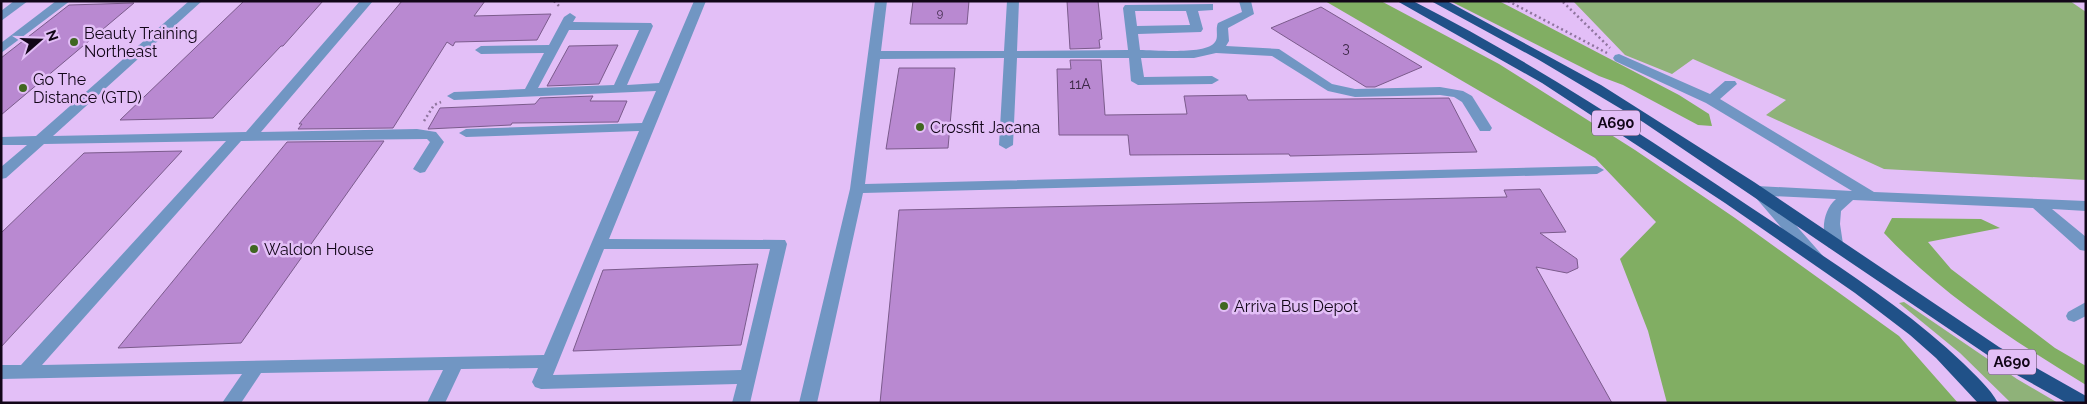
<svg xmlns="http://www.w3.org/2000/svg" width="2087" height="404" font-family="Raleway,sans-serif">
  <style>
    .green { fill: #8fb279 }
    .forest { fill: #81ae63 }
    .building { fill: #b989d1; stroke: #7b5b8c }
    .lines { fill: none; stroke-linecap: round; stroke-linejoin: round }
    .path { stroke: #8f759e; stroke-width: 2.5; stroke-dasharray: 2 3; stroke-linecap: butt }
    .minor { fill: #7196c3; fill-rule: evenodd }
    .highway { fill: #205188; fill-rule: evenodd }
    .poi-dot { fill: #406721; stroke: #e3bff7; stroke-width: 2 }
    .labels { text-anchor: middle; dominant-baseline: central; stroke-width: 5; stroke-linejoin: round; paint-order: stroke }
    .far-number-label { font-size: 11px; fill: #3c2746 }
    .number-label { font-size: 14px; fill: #3c2746 }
    .shield { fill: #e3bff7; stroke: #513e5b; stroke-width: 1 }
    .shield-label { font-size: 15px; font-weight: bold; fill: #120618 }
    .poi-label { font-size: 16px; fill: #120618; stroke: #e3bff7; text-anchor: start }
  </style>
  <rect width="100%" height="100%" fill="#e3bff7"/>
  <g class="green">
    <polygon points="1573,1 2070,1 2086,12 2086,180 1884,169 1766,115 1786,100 1693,59 1672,74 1625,55"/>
    <polygon points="1904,302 2017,379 2058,403 2011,403 1960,353 1899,303"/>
  </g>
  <g class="forest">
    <polygon points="1325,1 1381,1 1499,64 1635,150 1735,218 1899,336 1958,403 1667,403 1648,331 1620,259 1656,222 1595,158"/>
    <polygon points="1450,1 1499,1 1679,95 1709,114 1712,126 1698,125 1623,85 1599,76"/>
    <path d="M1892,218L1981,219L2000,228L1928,242L1951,269L2055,348L2086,366V385C2014,341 1942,295 1884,233Z"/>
  </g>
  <g class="building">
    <polygon points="244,1 323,1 283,46 281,46 213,118 120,120"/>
    <polygon points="402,1 485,1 474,16 551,14 537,40 455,42 453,46 447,42 393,128 298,129 302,124 299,124"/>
    <polygon points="913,1 969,1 967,24 910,24"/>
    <polygon points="1067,1 1098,1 1102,39 1099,40 1100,48 1070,49"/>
    <polygon points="134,3 1,115 1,58 69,5"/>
    <polygon points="1321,7 1422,67 1375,87 1366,87 1271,28"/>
    <polygon points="618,45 599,84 547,86 569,46"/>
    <polygon points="1070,60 1101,60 1105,115 1187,114 1184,96 1246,95 1248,100 1449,98 1477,152 1290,156 1289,154 1130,155 1128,135 1059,135 1057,69 1071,69"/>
    <polygon points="899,68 955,68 948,148 886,149"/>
    <polygon points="593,96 590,101 627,101 618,122 512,123 511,125 428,129 440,108 535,104 540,98"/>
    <polygon points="384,141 241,343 118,348 287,142"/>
    <polygon points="182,151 1,347 1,233 84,153"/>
    <polygon points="1540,189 1566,232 1540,233 1577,259 1578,268 1567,273 1536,267 1612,403 880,403 899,210 1507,197 1504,190"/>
    <polygon points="758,264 741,345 573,351 603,270"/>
  </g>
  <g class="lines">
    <g class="path">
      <polyline points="554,1 561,8"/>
      <polyline points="1508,1 1607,53"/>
      <polyline points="1563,2 1610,48"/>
      <polyline points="424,121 434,105 441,102"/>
    </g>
    <g class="minor">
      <polygon points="14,1 28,1 1,21 1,11"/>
      <polygon points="56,1 70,1 1,53 1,43"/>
      <path d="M189,1H202L53,136L246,132L360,1H373L261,132L417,129L436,132L444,142L425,172L420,173L413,169L430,142L427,139L241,141L42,365L544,355L639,131L466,137L459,133L466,129L642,123L656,91L454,100L447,96L454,92L525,89L544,53L481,54L475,50L481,46L549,45L564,17L570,13L576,17L573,22L651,23L653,26L627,85L659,83L694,1H706L609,239L785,240L787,244L750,403H732L737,384L541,389L535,387L532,382L538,368L461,369L445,403H427L443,370L261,373L241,403H222L242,374L1,379V365H21L226,141L44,144L6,178L1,179V167L27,145H1V137L36,136ZM569,30H639L614,85L538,88ZM604,249H770L741,370L553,375Z"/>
      <path d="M875,1H887L881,51H1004L1007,1H1019L1017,51L1128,50L1123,8L1125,5L1213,4V10L1198,11L1203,29L1201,32L1138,34L1140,50C1155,50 1207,55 1215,42C1219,37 1215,29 1218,23L1242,12L1239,1H1251L1254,14L1228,28L1229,41L1226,46L1279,49L1332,84L1355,89L1440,87L1463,91L1472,96L1492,128L1490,131H1480L1462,102L1454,97L1440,95L1355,97L1328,91L1272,56L1216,53L1194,58H1141L1144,77L1212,76L1219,80L1212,84L1138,85L1131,81L1129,58H1017L1013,145L1006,149L999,145L1004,58L880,59L865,184L1597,166L1604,170L1597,174L863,193L817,403H799L850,189ZM1135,11H1186L1190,25L1137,26Z"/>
      <path d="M1619,54L1710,94L1725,81H1735L1737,84L1720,99L1874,192L2086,201V211L2052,209L2086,237V251L2080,250L2033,208L1853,200L1841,211L1840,224L1843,244L1841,248H1829C1820,233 1823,210 1836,199L1770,196L1823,256L1821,260H1809L1750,191L1757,186L1852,191L1706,103L1615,61L1613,58L1615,55Z"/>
      <polygon points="2086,302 2086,316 2074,322 2068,320 2066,316 2068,312"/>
    </g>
    <g class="highway">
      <path d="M1397,1H1413C1550,71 1676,157 1804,243C1859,280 1915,317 1963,363C1975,375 1990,388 1998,403H1978L1936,358L1910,335L1855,293L1725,203L1542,83Z"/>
      <polygon points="1431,1 1447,1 1601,85 1754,182 1999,347 2086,396 2086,403 2067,403 2017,375 1643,122 1539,60"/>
    </g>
  </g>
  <g class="poi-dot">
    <circle cx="74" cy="42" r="5"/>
    <circle cx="23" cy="88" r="5"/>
    <circle cx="920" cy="127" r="5"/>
    <circle cx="254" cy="249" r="5"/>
    <circle cx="1224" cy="306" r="5"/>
  </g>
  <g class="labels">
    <g class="far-number-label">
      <text x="940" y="13">9</text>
    </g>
    <g class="number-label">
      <text x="1346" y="48">3</text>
      <text x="1080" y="84">11A</text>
    </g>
    <g class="shield">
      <rect x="1592" y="110.5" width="48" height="25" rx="4"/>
      <rect x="1988" y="349.5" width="48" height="25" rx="4"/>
    </g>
    <g class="shield-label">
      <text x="1616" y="123">A690</text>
      <text x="2012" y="362">A690</text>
    </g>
    <g class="poi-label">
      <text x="84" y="33">Beauty Training<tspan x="84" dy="18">Northeast</tspan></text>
      <text x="33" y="79">Go The<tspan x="33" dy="18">Distance (GTD)</tspan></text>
      <text x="930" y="127">Crossfit Jacana</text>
      <text x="264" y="249">Waldon House</text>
      <text x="1234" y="306">Arriva Bus Depot</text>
    </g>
  </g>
  <rect width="2087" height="404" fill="none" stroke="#120618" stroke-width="5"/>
  <g transform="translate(40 40) rotate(70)" stroke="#e3bff7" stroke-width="4" paint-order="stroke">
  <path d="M0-4L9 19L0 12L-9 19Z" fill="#120618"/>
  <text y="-8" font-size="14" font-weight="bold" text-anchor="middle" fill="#120618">N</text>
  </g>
</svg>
